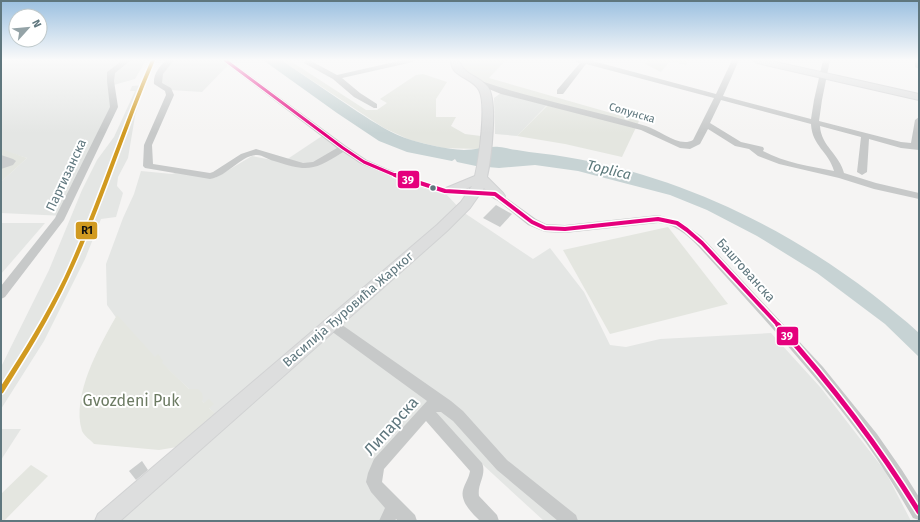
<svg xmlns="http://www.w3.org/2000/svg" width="920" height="522" font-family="'Fira Sans',sans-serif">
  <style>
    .built { fill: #e4e6e4 }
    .green { fill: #e4e6e0 }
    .water { fill: #c7d3d4 }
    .building { fill: #cccece }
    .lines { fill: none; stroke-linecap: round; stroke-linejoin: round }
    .major-casing { stroke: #d1d2d3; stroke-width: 2 }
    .minor { fill: #c7c9c9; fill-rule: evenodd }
    .major { fill: #dddede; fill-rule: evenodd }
    .bus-1-far2-casing { stroke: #fff; stroke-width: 5 }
    .bus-1-far1-casing { stroke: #fff; stroke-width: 7 }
    .bus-1-casing { stroke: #fff; stroke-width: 8 }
    .bus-1-far2 { stroke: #e5007d; stroke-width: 3 }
    .bus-1-far1 { stroke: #e5007d; stroke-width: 4 }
    .bus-1 { stroke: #e5007d; stroke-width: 5 }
    .rail-1-casing { stroke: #fff; stroke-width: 3 }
    .rail-1 { fill: #d19a20; fill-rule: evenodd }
    .bus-dot { fill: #5f777e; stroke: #fff; stroke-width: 1.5 }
    .labels { text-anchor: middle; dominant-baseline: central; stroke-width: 4; stroke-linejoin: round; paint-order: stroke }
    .far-street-label { font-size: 11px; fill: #5f777e; stroke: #fff }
    .street-label { font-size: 13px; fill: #5f777e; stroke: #fff }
    .water-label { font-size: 14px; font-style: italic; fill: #5a787a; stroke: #fff }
    .near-park-label { font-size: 16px; fill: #6c7b63; stroke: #fff }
    .near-street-label { font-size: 16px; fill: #5f777e; stroke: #fff }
    .line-badge { stroke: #fff; stroke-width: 1.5 }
    .badge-label { font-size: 11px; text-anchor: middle; font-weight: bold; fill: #fff }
    .pale-badge-label { font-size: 11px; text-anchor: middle; font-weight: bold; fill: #111 }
  </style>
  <rect width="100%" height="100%" fill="#f5f4f3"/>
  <g class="built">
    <polygon points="1,60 146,60 135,79 110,86 113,104 65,216 1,213 1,182 27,158 1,150"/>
    <polygon points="172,60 223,60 229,64 202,92 170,90 160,83 162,72"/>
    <polygon points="144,85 135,116 128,158 118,177 117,186 123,193 116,217 101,219 85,259 44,341 1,409 1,367 49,270 82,190 97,160 114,137 135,91 130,91 132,86"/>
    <polygon points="501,93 548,104 517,136 495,134 494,98"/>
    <polygon points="322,136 355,160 371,168 422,188 446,194 463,212 533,259 550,248 584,292 610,345 626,347 660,339 771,333 821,388 885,471 911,521 544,521 432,418 415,425 382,470 373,487 386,503 390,521 119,521 227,425 170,371 128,334 107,305 106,264 123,218 134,194 141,171 172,174 178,172 215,178 252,156 283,162"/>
    <polygon points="1,223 45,223 1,274"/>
    <polygon points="1,429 21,429 1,460"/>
  </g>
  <g class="green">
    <polygon points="281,60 289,60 366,110 377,110 387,103 380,99 416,75 423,74 447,82 436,99 436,117 456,117 451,126 465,134 481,136 479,149 443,148 410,140 384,128"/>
    <path d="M461,60H506L489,78L639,121L622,157L565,144L517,136L550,103C534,99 455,81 461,60Z"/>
    <polygon points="647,60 688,60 686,65 670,61 661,72 645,64"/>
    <polygon points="1,149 27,158 1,182"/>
    <polygon points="668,227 728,304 610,334 563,250"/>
    <path d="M117,315L155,357L158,354L163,361L162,363L189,389H198L202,393L203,398L202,401L204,403L209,399L214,404L209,408L219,417L177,447L159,450L94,444C91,440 84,436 82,431C71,395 100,345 117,315Z"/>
    <polygon points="31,465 48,476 4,521 1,521 1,494"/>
  </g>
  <path class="water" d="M263,60H281C307,77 332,95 358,112C375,123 392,134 411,140C428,145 446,149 464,150C475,150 488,146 499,147C505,147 511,150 517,150C533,153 550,154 566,157C677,175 783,226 872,294C888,307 904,319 919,333V357L885,324L817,273L757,236L707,210L670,195L578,171L535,165L499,168L476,166L457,162L455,159L452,161L407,152L379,141L337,113Z"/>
  <g class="building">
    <polygon points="1,155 13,159 16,161 13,165 1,169"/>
    <polygon points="496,205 512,214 500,227 483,218"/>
    <polygon points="142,461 148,470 136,480 129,471"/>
  </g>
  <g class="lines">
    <defs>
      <g id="major">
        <path d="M451,60H459C462,74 479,76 488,87C498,101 491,160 487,177L503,193L505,196L503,199C494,202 490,194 484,188L470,208L447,231L120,521H95L98,514L437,225L461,202L472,186L454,194H446L444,191L446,188L475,176C479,159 487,104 479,90C472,77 450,77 451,60Z"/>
        <polygon points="752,60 767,60 919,94 919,100 757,63"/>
      </g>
    </defs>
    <use href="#major" class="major-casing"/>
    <g class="minor">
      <polygon points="123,60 131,60 115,73 114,81 118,107 64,220 5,297 1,299 1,286 55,218 110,107 107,81 107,72"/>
      <path d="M166,60H174L163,74L162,83L171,88L174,95L152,145L153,164L210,173L213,172L241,154L256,149L303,163L313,162L337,148L221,60H229L346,146L367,160L390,170L445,188L498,192L536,219L546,224L565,225L658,215L680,221L701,236L823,367L877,434L902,470L919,497V520L913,518C898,492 883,467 866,443C815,373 756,310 698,246C686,234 675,224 658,223L565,233L545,232L528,225L493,197L445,194L417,186L361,164L343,152C313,171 308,172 274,161C269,160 261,154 256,155C240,156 228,176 210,179L145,168L143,166L144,145L166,95L165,91L154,84C153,74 160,66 166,60Z"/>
      <polygon points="403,60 414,60 413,62 342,78 360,93 377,104 377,108 374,108 354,97 333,79 304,63 305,61 311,61 337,75"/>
      <path d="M576,60H589L716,94L732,60H739L723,96L811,119L814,100L823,60H830L822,100L819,121L901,142L911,143L915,120L919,117V150L901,148L869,139L867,172L862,175L857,172L861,137L820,126C821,146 840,155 844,173L876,183L919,193V199L874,189L839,178L779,164L758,156L749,149L735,146L708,129L700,144L690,149L680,148L641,130L501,94L474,83L478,81H481C535,100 591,109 646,126C660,130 679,148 693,140L714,98L586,64L563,94H557V90L580,63L576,62ZM721,100L811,124C812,146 829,152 834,171C810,166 785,163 763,151L764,149L763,147L741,142L710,123Z"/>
      <polygon points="915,60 919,60 919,69 915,67"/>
      <path d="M331,319L335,320L451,401L463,411L507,460L576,515L578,521H558L497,470L453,421L441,412H436L482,463C487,475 477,484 479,496L497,515L499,521H480C472,513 460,502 463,490C465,483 469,478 470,471L426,421L384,469L382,482L415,515L417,521H398L396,519L395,521H379L385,508L371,492L366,482L368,473L374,459L427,401L327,328L325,324L327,320Z"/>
    </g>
    <use href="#major" class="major"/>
    <defs>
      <polyline id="bus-1-far2" points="225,60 343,148 364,162 397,176"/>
      <polyline id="bus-1-far1" points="395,175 445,191 495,194 532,222 545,228 565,229 658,219 677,223 687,230 702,243 779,326"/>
      <path id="bus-1" d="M778,325C831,384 878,445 919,512"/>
    </defs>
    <use href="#bus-1-far2" class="bus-1-far2-casing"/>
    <use href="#bus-1-far1" class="bus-1-far1-casing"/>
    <use href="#bus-1" class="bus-1-casing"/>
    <use href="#bus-1-far2" class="bus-1-far2"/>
    <use href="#bus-1-far1" class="bus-1-far1"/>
    <use href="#bus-1" class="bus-1"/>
    <defs>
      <path id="rail-1" d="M151,60H155C124,132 102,207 69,277C50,318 27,355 3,393L1,394V386C24,351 46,315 64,278C97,207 120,132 151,60Z"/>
    </defs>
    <use href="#rail-1" class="rail-1-casing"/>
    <use href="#rail-1" class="rail-1"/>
  </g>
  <linearGradient id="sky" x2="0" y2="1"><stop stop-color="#9bc0e0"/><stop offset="0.45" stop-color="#fafafa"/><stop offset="1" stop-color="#fafafa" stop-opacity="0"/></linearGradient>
  <rect width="920" height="133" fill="url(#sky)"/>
  <circle class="bus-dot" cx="433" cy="188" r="3.5"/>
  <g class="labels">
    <g class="far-street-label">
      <text transform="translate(632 113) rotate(16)">Солунска</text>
    </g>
    <g class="street-label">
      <text transform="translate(66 175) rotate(-65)">Партизанска</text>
      <text transform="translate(746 270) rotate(48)">Баштованска</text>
      <text transform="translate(348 309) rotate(-41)">Василија Ђуровића Жарког</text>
    </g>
    <g class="water-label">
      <text transform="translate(609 170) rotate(14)">Toplica</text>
    </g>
    <g class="near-park-label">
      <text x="131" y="400">Gvozdeni Puk</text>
    </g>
    <g class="near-street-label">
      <text transform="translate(391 426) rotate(-48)">Липарска</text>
    </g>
  </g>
  <g class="line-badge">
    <rect x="397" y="170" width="23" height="19" rx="4" fill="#e5007d"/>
    <rect x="75" y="221" width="23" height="19" rx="4" fill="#d19a20"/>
    <rect x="776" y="326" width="23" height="20" rx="4" fill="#e5007d"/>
  </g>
  <g class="badge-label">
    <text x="408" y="184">39</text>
    <text x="787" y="340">39</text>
  </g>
  <g class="pale-badge-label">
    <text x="87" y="234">R1</text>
  </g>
  <rect width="920" height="522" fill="none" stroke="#5f777e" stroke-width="4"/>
  <g transform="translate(28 28) rotate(63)"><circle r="19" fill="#ffffff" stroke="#bfc9cb"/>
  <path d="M0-3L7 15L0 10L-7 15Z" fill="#94a3a7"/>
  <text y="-6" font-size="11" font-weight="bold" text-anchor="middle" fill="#5f777e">N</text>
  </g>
</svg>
